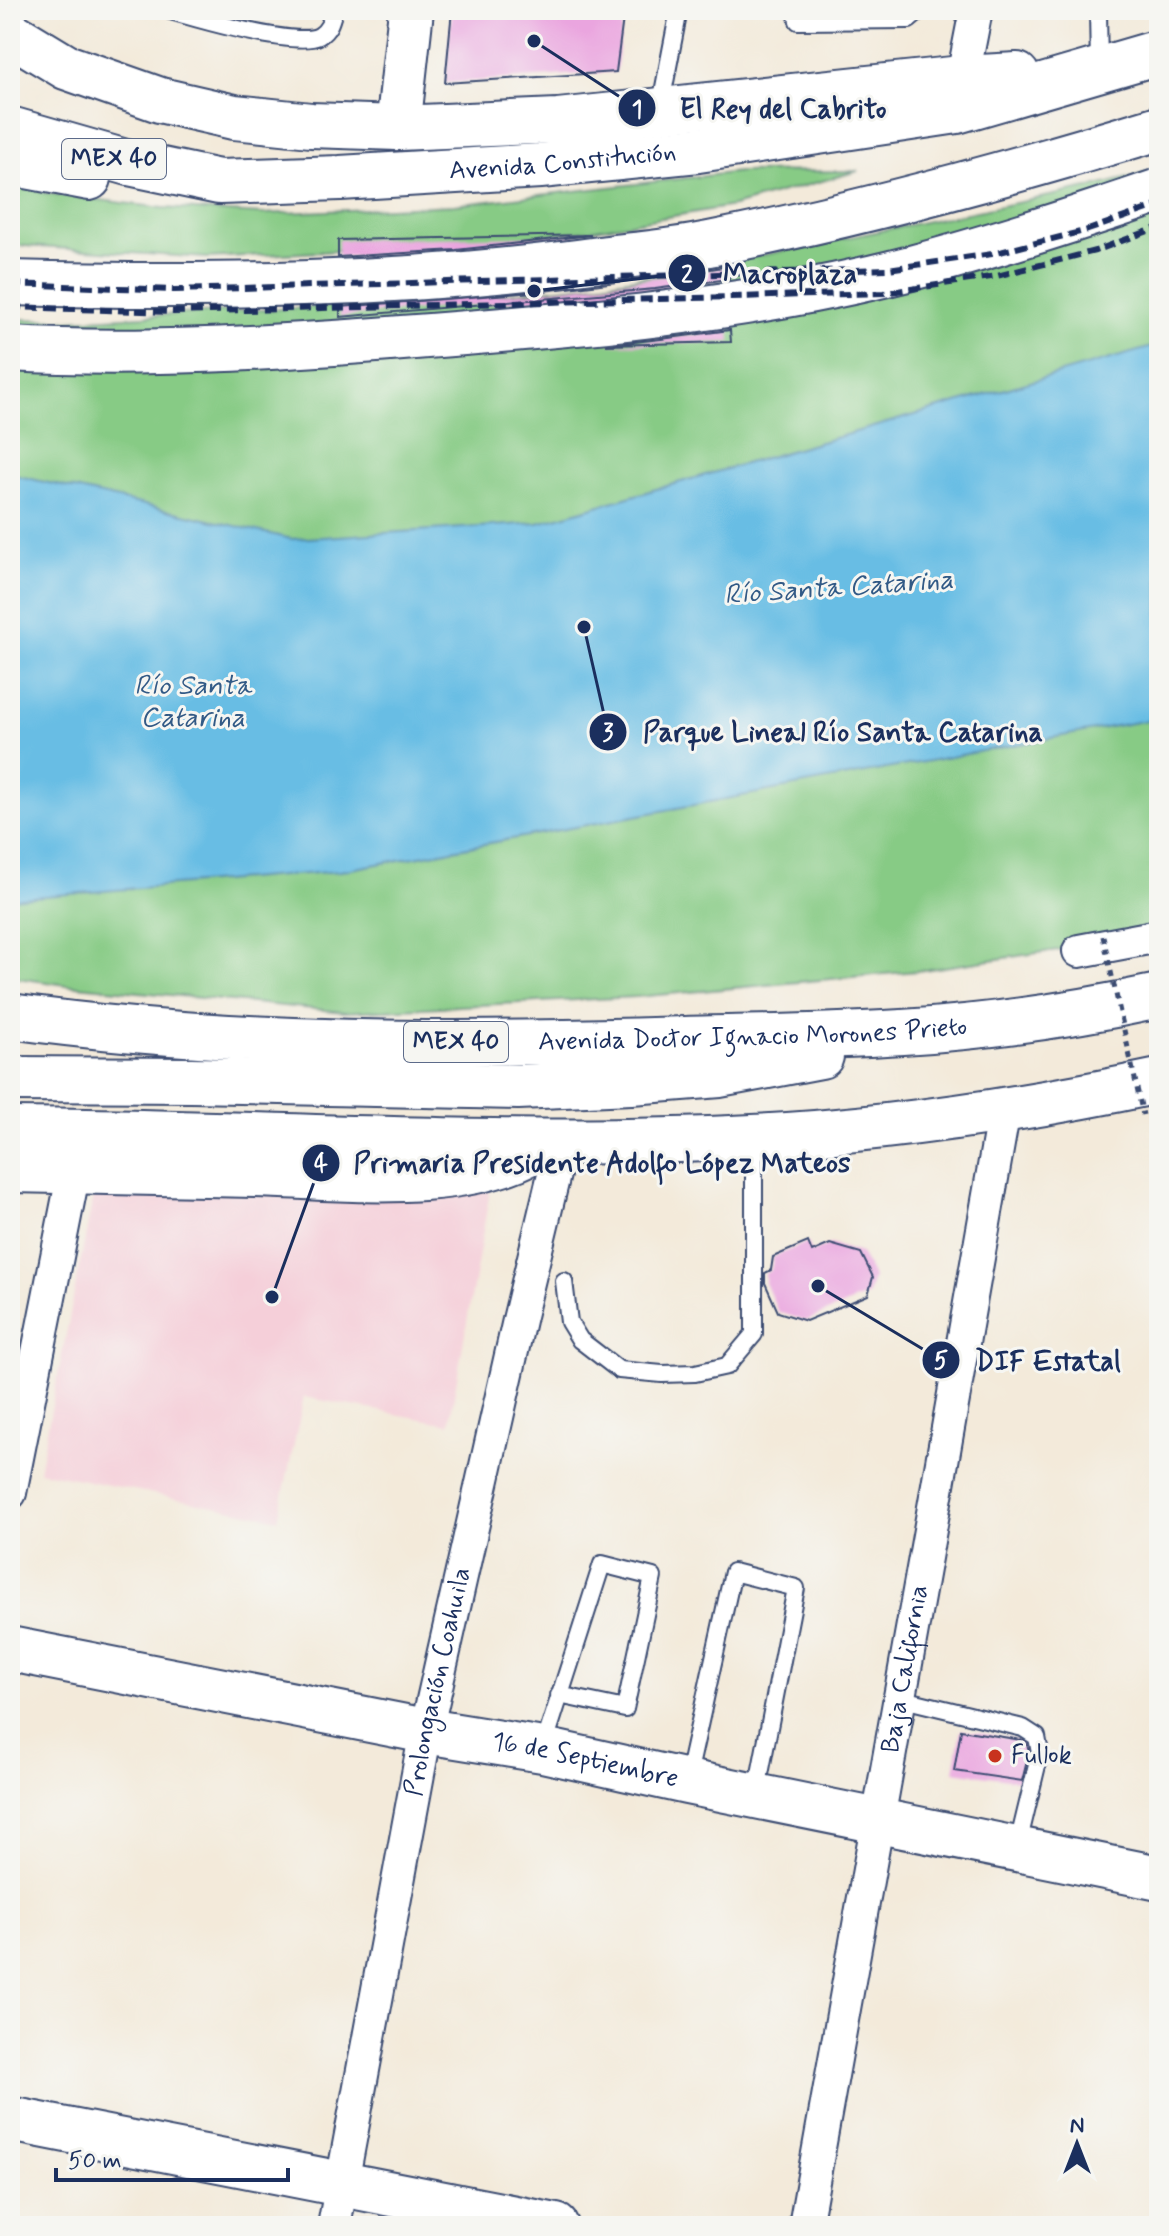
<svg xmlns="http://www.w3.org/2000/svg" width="1169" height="2236" font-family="Mynerve,sans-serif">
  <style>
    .built { fill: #f5cfd9 }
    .green { fill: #87cb85; stroke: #517d72; stroke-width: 2 }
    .water { fill: #67bde4; stroke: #4176a1; stroke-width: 2 }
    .building { fill: #eaa5df }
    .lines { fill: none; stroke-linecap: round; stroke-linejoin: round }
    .lane-casing { stroke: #3b4b71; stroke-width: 20 }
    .street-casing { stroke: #3b4b71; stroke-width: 36 }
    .secondary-casing { stroke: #3b4b71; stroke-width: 48 }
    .highway-casing { stroke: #3b4b71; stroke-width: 48 }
    .lane { stroke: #fff; stroke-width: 16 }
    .street { stroke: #fff; stroke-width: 32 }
    .secondary { stroke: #fff; stroke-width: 44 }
    .highway { stroke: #fff; stroke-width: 44 }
    .rail { stroke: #1b2f5e; stroke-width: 6; stroke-dasharray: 12 6; stroke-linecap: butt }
    .path-bridge { stroke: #3b4b71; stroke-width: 5; stroke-dasharray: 6 6; stroke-linecap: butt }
    .poi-dot { fill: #c8321e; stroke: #f6f6f2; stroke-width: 3 }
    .labels { text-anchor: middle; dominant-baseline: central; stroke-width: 6; stroke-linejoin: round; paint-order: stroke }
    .shield { fill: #f6f6f2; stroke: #5d6b8a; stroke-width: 2 }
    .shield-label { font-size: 24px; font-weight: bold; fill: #1b2f5e }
    .street-label { font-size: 26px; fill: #1b2f5e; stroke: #f6f6f2 }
    .poi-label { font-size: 26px; fill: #1b2f5e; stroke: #f6f6f2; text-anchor: start }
    .water-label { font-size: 28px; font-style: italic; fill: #325a86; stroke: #f6f6f2 }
    .leader { fill: none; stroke: #1b2f5e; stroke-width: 3 }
    .callout-dot { fill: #1b2f5e; stroke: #f6f6f2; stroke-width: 3 }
    .mark-label { font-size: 24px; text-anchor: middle; font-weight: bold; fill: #fff }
    .callout-label { font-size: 28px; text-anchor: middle; font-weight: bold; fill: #1b2f5e; stroke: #f6f6f2; stroke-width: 6; stroke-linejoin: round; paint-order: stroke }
  </style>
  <rect width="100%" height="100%" fill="#f6f6f2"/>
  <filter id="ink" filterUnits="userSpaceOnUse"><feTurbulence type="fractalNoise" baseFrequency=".0125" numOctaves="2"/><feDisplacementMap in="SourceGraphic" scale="16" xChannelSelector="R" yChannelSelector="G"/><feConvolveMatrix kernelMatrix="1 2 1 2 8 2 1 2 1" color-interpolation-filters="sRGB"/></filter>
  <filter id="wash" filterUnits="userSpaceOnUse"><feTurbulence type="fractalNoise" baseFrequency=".006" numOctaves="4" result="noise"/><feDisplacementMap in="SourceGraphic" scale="32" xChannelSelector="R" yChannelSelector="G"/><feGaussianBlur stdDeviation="1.8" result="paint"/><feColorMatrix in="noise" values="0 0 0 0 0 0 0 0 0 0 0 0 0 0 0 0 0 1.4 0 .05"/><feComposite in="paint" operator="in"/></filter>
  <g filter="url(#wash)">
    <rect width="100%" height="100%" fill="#f3eada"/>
    <polygon class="built" points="110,1187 490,1191 449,1424 304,1397 278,1519 39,1471 93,1198"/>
    <g class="green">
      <polygon points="1159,170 1159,935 917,971 636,997 344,1012 67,985 10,977 10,319 67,320 451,300 597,284 705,267 1093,187"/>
      <polygon points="858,171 733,206 590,230 430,246 207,258 10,245 10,180 45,193 163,208 262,214 454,205 739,172"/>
    </g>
    <polygon class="water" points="1159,345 1159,718 340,871 10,899 10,474 292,539 538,523"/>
    <g id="blocks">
      <g class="building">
        <polygon points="452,10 624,10 616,72 445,83"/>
        <polygon points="591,235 456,250 338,257 338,240"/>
        <polygon points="729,266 729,279 655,289 340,317 340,307 535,292 674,275"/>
        <polygon points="730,330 731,342 606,345 661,339"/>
        <polygon points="808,1242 812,1252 830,1244 861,1253 873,1277 868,1295 806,1321 778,1312 765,1283 765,1273 771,1270 773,1257"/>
        <polygon points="961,1730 1021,1740 1027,1744 1029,1753 1022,1781 954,1771"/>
      </g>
    </g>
  </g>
  <g filter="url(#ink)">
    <use href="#blocks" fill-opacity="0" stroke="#3b4b71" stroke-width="2"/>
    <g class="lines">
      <defs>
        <g id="lane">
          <path d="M167,10C194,18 297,48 319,36C329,30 331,21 334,10"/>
          <polyline points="796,10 798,21 909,20 921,10"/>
          <polyline points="1098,10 1099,68"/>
          <polyline points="660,108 679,10"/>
          <polyline points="564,1281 569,1322 580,1340 619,1370 662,1374 695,1373 727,1366 754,1334 754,1138"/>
          <polyline points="899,1698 1023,1728 1037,1737 1040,1753 1017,1848"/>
          <polyline points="543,1748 602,1564 653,1577 625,1709 559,1695"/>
          <polyline points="687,1780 733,1572 796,1588 756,1795"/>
        </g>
        <g id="street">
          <polyline points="959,97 976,10"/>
          <polyline points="1079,951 1159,936"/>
          <polyline points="10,1493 74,1171"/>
          <path id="s1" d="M334,2226L426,1731L519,1320L562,1141"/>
          <path id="s2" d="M805,2226C874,1855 938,1482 1004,1110"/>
        </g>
        <g id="secondary">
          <polyline points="398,128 411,10"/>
          <path id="s3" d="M10,1649L426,1731L543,1750L687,1782L1159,1878"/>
          <polyline points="10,2119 556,2226"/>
        </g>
        <g id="highway">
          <polyline points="10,33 66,67 160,100 234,117 311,125 398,128 558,121 962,78 1017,75"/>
          <path id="s4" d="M10,129L129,163L219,182L340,178L540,166L698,150L957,111L1159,52"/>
          <polyline points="10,163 89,178"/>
          <path d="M10,283C210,288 409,286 607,258C641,254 675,251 709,244C860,215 1011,173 1159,128"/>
          <path d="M10,349C140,356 273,348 402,338C573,325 745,311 911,268C995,246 1077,219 1159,191"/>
          <path id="s5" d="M10,1016C233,1047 461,1046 685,1039C757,1037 830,1037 902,1032C988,1027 1075,1014 1159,996"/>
          <polyline points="10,1079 191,1080 518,1087 631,1082 720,1075 821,1056"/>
          <path d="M10,1130C257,1131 506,1150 753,1137C888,1130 1026,1109 1159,1081"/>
          <path d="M10,1170C92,1172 174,1174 255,1175C343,1177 460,1193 538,1148"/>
        </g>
      </defs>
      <use href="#lane" class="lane-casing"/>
      <use href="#street" class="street-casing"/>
      <use href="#secondary" class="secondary-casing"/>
      <use href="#highway" class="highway-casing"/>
      <use href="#lane" class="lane"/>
      <use href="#street" class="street"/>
      <use href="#secondary" class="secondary"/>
      <use href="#highway" class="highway"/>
      <g class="rail">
        <polyline points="10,284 175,290 888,269 992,254 1088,230 1159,205"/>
        <polyline points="10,307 173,312 884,293 997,276 1095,251 1159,227"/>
      </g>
      <polyline class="path-bridge" points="1103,936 1143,1115"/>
    </g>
  </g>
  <circle class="poi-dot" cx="995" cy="1756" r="8"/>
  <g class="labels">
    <g class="shield">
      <rect x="62" y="139" width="104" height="40" rx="6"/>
      <rect x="404" y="1022" width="104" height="40" rx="6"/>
    </g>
    <g class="shield-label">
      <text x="114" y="159">MEX 40</text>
      <text x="456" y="1042">MEX 40</text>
    </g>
    <g class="street-label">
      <text stroke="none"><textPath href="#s4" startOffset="560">Avenida Constitución</textPath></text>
      <text stroke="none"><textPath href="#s5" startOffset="744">Avenida Doctor Ignacio Morones Prieto</textPath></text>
      <text stroke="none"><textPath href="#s2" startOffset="566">Baja California</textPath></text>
      <text stroke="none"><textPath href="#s1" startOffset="554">Prolongación Coahuila</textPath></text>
      <text stroke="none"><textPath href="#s3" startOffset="586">16 de Septiembre</textPath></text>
    </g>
    <g class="poi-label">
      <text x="1011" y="1756">Fullok</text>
    </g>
    <g class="water-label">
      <text transform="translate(839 588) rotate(-4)">Río Santa Catarina</text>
      <text x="193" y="686">Río Santa<tspan x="193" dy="32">Catarina</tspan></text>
    </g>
  </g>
  <path class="leader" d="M534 41L637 108M534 291L687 273M584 627L608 732M272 1297L321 1163M818 1286L941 1360"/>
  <g class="callout-dot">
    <circle cx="534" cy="41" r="8"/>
    <circle cx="534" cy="291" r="8"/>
    <circle cx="584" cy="627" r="8"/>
    <circle cx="272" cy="1297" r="8"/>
    <circle cx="818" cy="1286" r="8"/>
    <circle cx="637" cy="108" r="20"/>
    <circle cx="687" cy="273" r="20"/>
    <circle cx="608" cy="732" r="20"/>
    <circle cx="321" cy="1163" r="20"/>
    <circle cx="941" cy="1360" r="20"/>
  </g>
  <g class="mark-label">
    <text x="637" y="117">1</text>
    <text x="687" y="282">2</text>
    <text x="608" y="740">3</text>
    <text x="321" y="1171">4</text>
    <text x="941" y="1368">5</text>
  </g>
  <g class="callout-label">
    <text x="783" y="118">El Rey del Cabrito</text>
    <text x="790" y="283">Macroplaza</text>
    <text x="843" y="741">Parque Lineal Río Santa Catarina</text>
    <text x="602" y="1172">Primaria Presidente Adolfo López Mateos</text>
    <text x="1048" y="1370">DIF Estatal</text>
  </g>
  <rect width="1169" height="2236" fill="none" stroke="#f6f6f2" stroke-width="40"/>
  <g transform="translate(1077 2144)" stroke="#f6f6f2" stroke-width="6" paint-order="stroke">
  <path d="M0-6L14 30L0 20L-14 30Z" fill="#1b2f5e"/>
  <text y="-12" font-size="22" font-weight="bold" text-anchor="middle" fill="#1b2f5e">N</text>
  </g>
  <path d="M56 2168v12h232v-12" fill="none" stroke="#1b2f5e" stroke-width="4"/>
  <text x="68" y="2168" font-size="24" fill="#1b2f5e" stroke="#f6f6f2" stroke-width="6" paint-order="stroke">50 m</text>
</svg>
